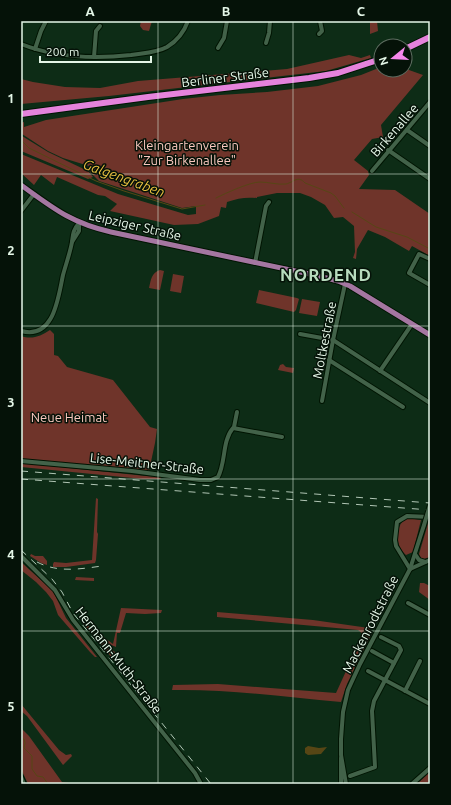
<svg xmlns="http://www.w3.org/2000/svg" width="451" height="805" font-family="Ubuntu,sans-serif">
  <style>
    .green { fill: #6f342a }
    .water { fill: #574615 }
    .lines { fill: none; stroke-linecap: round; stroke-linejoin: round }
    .stream { stroke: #574615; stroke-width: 1 }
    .minor-casing { stroke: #001402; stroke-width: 6 }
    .major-casing { stroke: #001402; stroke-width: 7 }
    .highway-casing { stroke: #001402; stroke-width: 8 }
    .minor { stroke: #426249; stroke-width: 4 }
    .major { stroke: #a476a1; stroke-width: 5 }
    .highway { stroke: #e583dc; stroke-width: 6 }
    .rail { stroke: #b1c6b5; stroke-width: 1; stroke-dasharray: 7 7; stroke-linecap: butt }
    .minor-bridge-casing { stroke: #001402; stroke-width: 6; stroke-linecap: butt }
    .minor-bridge { stroke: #426249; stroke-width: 4 }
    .grid { fill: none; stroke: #e4f6e7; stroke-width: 1; stroke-opacity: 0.55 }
    .labels { text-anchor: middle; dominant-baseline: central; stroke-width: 3; stroke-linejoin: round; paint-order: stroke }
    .street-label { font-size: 13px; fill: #e4f6e7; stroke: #051208 }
    .park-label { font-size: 13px; fill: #fac8bf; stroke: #051208 }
    .water-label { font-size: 14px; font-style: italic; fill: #e8bf41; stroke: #051208 }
    .district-label { font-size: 17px; font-weight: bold; letter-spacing: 1px; fill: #b7dbbd; stroke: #051208 }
    .neatline { fill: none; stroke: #e4f6e7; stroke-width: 1.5 }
    .grid-label { font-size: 13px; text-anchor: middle; font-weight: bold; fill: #e4f6e7 }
  </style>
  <rect width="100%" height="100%" fill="#0d2c16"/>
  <g class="green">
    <polygon points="141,21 152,21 149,31 143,30 140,26"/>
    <polygon points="370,21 377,21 378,31 370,34"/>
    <polygon points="349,55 361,58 370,55 371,58 326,71 109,96 21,104 21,79 33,82 65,87 100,88 138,81 287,69"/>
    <path d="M405,64L409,70L423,75L381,125L383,137L372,139L354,160L368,171L369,175L359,189L395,190L430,214V256L412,246L409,251L385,237L368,230L357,249L356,259L353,258L355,252L354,226L343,217L334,218L325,205L311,197L300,193H277L257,197V198C246,197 238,198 227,202L226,208L221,207L219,216L198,224L174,225L110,211L117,204L105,196L98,195L57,177L54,185L41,175L34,185L21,173V154L118,194L188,215L196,214V206L182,208L99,181L88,170L89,166L63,158L48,151L22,134V136L48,152L88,171L93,177L88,179L21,151V123L24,122V127L46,120L183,99L220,95L267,92L318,86L361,75L381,67V70H405Z"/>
    <path d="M160,270L164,271L160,290L149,288C151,280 151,273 160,270Z"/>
    <polygon points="173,274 184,276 181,293 170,291"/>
    <polygon points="259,290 297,298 299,299 296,310 294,312 256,303"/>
    <polygon points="302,299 320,302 317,316 299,313"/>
    <path d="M50,330L54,334V355L58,356L67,367L113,380L150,427L157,429L155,443L149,471L21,460V336C32,340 41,336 50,330Z"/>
    <polygon points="283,364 286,367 294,368 293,373 278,370 280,365"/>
    <polygon points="21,463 146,476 162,477 160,479 143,479 21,467"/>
    <polygon points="96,498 98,499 97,532 98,534 96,560 95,563 66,567 53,567 53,564 54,562 66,563 92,560"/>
    <path d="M406,518H408L421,520L413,552L406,555C395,546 394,528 406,518Z"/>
    <path d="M429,520H430V557C427,559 424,559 420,558L419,554Z"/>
    <polygon points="31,554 35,556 43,556 47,561 47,565 41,563 30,556"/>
    <polygon points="21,562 53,591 66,618 97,657 95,657 90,652 58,615 53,601 46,592 36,582 21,570"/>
    <polygon points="76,577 94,578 94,581 75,580"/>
    <polygon points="420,583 424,583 430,586 430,600 419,592"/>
    <polygon points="121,608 162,610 161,613 145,614 126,613 120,633 117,633 116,647 109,644 107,647 115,652 114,656 112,658 81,621 83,620 87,625 113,644"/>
    <path d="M217,612L313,620L369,628L372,633L347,684L341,702C285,697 229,689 172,690L173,685L218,684L336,693L363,634L358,630L217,617Z"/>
    <polygon points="21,704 59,750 66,755 71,754 72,756 63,765 27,716 21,711"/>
    <polygon points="21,728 29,736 62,782 75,784 28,784 21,769"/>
    <polygon points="430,772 430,780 426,784 417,784"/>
  </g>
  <polygon class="water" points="308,746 319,748 327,747 321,754 308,755 305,753 305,748"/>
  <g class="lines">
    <g class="stream">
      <polyline points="21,140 29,148 96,181 124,191 182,209 205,205"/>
      <path d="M216,198C226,193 250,182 260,182C268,182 278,185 286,184C294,182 298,175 305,183L331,193L335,196L344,208"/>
      <polyline points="352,212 376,227 407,237 430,249"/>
      <polyline points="21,739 24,739 25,743 24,748 32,756 32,769 37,776 43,777 48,784"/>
    </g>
    <defs>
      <g id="minor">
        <polyline points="319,34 322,31 320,21"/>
        <polyline points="266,43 269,33 270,21"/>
        <path d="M21,44C56,58 94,59 131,55C143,53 156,53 167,47C177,41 184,32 188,21"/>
        <polyline points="218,48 224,38 227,21"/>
        <polyline points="35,49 41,31 46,21"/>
        <polyline points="94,57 96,31 100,26"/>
        <polyline points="407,130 430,146"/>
        <polyline points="388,150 430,179"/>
        <polyline points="372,171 430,102"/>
        <polyline points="21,211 34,194"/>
        <polyline points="72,242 79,231 79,223"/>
        <polyline points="430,259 419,254 409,273 430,285"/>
        <polyline points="255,263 266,206 269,202"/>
        <path d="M21,331C54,340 58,298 63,275C66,264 70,253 72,242C73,234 73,230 79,223"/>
        <polyline points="300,334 333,340 430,403"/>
        <polyline points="329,360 403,407"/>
        <polyline points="380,371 412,324"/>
        <polyline points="322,401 333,340 345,284"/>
        <polyline points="234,427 237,412"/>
        <path d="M21,461L132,471L200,480H211L218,477C226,462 222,441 233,428L282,437"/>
        <polyline points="415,554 419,560 425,562"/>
        <polyline points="21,556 55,590 73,620 195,773 201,784"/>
        <polyline points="410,569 396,546 395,540 397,522 407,516 430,517"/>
        <polyline points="410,569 430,560"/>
        <polyline points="408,603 430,615"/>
        <polyline points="372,651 394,663"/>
        <polyline points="368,671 430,704"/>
        <polyline points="405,691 420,661"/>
        <polyline points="350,776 375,767 372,711 374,701 401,650 399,646 381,637"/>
        <polyline points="21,777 24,784"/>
        <polyline points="341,784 341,758"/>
        <polyline points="346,784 341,755 341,739 343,712 348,690 360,664 410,569 424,525"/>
        <polyline points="412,784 430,768"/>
      </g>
      <path id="major" d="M21,185C53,208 71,223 111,232L319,276L338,281L350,286L430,335"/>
      <g id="highway">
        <polyline points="405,49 430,37"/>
        <polyline points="21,114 148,97 309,78 338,73 381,59"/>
      </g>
    </defs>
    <use href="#minor" class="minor-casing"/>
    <use href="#major" class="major-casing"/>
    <use href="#highway" class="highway-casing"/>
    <use href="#minor" class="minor"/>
    <use href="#major" class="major"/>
    <use href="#highway" class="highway"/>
    <g class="rail">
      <polyline points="21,471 430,503"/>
      <polyline points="21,479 430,510"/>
      <polyline points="21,550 52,579 62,592 73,613 211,784"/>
      <path d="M37,562C58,573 80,569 102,566"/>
      <polyline points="429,784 430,783"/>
    </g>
    <defs>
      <polyline id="minor-bridge" points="424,525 430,505"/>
    </defs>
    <use href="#minor-bridge" class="minor-bridge-casing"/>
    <use href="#minor-bridge" class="minor-bridge"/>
  </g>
  <path class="grid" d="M158,21V784M293,21V784M21,174H430M21,326H430M21,479H430M21,631H430"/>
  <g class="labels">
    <g class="street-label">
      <text transform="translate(225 77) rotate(-7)">Berliner Straße</text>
      <text transform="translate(394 130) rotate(-49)">Birkenallee</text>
      <text transform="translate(135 225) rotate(13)">Leipziger Straße</text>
      <text transform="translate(324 340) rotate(-79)">Moltkestraße</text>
      <text transform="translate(147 463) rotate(6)">Lise-Meitner-Straße</text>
      <text transform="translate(370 624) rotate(-63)">Mackenrodtstraße</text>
      <text transform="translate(119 660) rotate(52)">Hermann-Muth-Straße</text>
    </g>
    <g class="park-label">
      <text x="187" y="145">Kleingartenverein<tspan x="187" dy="15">"Zur Birkenallee"</tspan></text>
      <text x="69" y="417">Neue Heimat</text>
    </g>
    <g class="water-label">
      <text transform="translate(124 178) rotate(20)">Galgengraben</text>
    </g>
    <g class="district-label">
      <text x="326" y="274">NORDEND</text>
    </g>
  </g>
  <rect width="451" height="805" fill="none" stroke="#051208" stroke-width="44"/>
  <g transform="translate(393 58) rotate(252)"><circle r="19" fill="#051208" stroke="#5e6d61"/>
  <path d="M0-3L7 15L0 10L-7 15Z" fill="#f688ec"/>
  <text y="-6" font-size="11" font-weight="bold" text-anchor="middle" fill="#e4f6e7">N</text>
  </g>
  <path d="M40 56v6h111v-6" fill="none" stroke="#e4f6e7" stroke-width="2"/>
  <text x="46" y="56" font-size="12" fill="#e4f6e7" stroke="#051208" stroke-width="3" paint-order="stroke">200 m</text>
  <rect x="22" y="22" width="407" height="761" class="neatline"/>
  <g class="grid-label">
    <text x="90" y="16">A</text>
    <text x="226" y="16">B</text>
    <text x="361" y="16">C</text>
    <text x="11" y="103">1</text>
    <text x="11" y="255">2</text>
    <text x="11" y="407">3</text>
    <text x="11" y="559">4</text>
    <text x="11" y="711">5</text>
  </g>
</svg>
